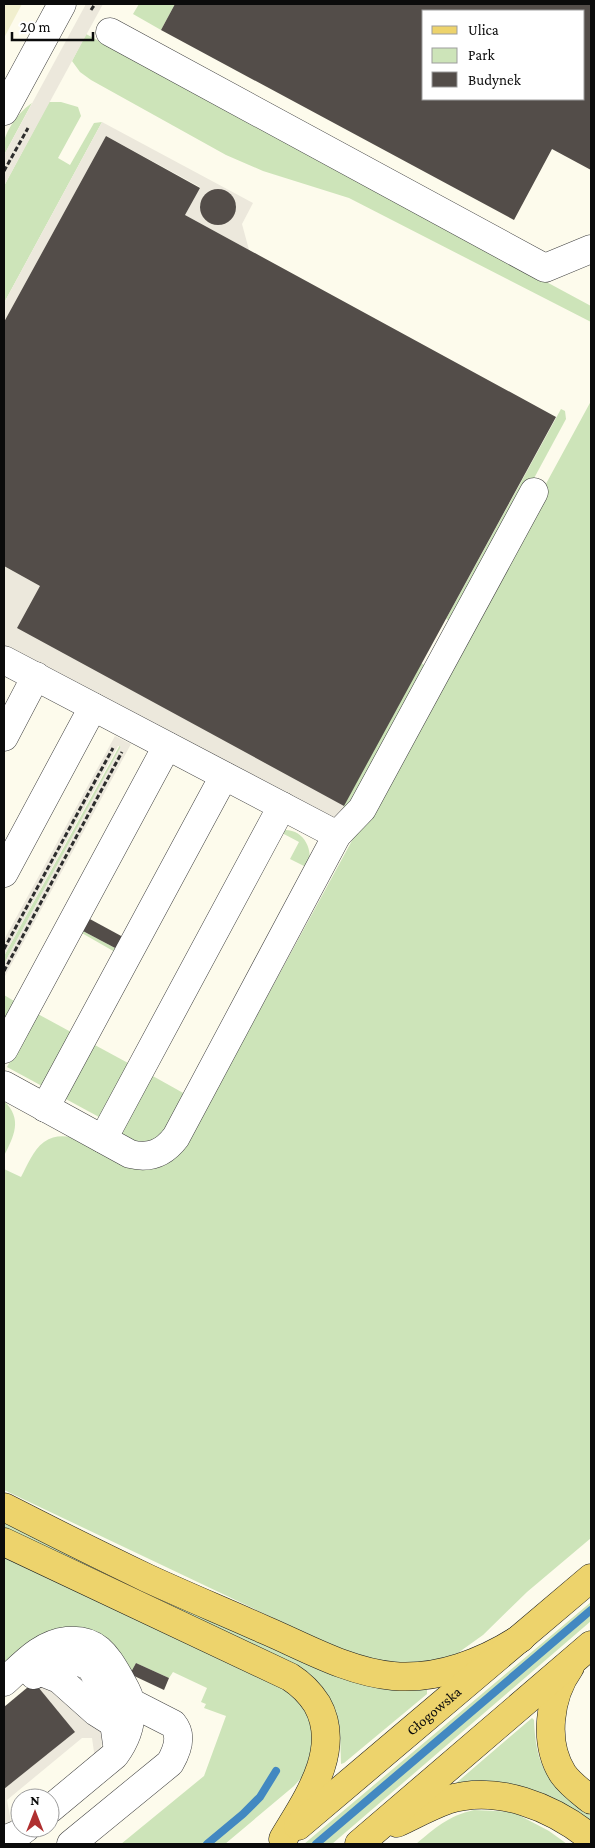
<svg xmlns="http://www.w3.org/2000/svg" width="595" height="1848" font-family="'Crimson Pro',serif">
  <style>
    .farmland { fill: #f1efce }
    .green { fill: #cde4b9 }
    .plaza { fill: #ece8dc; fill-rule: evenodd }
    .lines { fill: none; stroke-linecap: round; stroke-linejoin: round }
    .stream { stroke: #4288c1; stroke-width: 8 }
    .building { fill: #534d49; fill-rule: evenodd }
    .minor-casing { stroke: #3e3e3e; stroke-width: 29 }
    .major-casing { stroke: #1c1c1c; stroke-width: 29 }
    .path { stroke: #2d2d2d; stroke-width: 3; stroke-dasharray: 5 2.5; stroke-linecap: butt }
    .minor { stroke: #fff; stroke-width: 28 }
    .major { stroke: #edd36c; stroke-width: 28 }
    .labels { text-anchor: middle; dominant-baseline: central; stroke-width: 5; stroke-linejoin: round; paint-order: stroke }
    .street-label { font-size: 15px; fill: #0b0b0b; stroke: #fff }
  </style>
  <rect width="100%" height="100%" fill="#fdfbec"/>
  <polygon class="farmland" points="4,4 22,4 4,38"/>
  <g class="green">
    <polygon points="139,4 175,4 161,30 133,14"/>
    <polygon points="86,34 591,306 591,322 349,198 263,171 226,155 91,80 80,72 72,61"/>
    <polygon points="49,102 61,102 78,107 81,116 58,158 70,165 94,123 102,122 4,303 4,186"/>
    <path d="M32,103L4,155C4,151 3,146 4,143C6,129 21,110 32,103Z"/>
    <path d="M591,401V1538L527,1592L483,1635L455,1655L421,1666L383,1663L332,1646L4,1490V1169L21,1177C27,1166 33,1150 44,1142C89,1112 134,1214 187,1144Z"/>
    <polygon points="561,409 565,411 566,419 457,621 452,622 446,619"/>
    <polygon points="421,663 428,667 357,804 338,816"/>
    <polygon points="120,745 121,748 4,964 4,956"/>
    <path d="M285,830C305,830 314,851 308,868L290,859L299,842L282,833Z"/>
    <polygon points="81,930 117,949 115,952 80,932"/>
    <polygon points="4,995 14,1001 4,1020"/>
    <polygon points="36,1013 71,1032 42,1086 7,1067"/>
    <polygon points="93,1044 128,1063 99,1117 64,1098"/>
    <polygon points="151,1075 185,1094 161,1138 143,1144 122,1136 120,1132"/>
    <path d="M4,1101C23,1119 14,1136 4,1156Z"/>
    <polygon points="4,1522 424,1688 427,1690 427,1694 344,1763 341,1764 340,1729 336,1713 328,1696 4,1530"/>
    <path d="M4,1553L285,1689L297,1698L306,1710L315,1738L303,1776L294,1786L225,1844H121L204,1776L226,1716L204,1708L206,1704L201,1702L207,1688L173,1672L169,1678L136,1663L130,1674C116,1647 105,1626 70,1627L4,1671Z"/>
    <polygon points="591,1602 591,1621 332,1844 304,1844"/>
    <path d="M532,1718L534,1720C536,1773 551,1785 591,1816V1823L455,1784Z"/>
    <path d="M474,1810L513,1812L549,1831L567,1844H416C435,1828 448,1816 474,1810Z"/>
  </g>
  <g class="plaza">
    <polygon points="86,4 103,4 4,186 4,155"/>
    <path d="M102,122L253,203L242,224L249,250L185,215L200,187L106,136L4,322V303ZM220,189L228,192L234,198L236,207L234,215L228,221L220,225L211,224L204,219L200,211V203L204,195L211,190Z"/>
    <polygon points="4,566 40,586 344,806 338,816 329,818 4,647"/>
    <polygon points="115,736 131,744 4,978 4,964 121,746 118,746 4,956 4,940"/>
    <polygon points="39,1679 97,1725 101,1732 102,1742 100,1752 95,1759 92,1738 82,1738 7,1800 12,1827 4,1832 4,1789 74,1732 34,1682"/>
  </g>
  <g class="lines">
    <g class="stream">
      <polyline points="207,1844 243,1814 260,1797 276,1771"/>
      <polyline points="316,1844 591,1610"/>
    </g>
  </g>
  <g class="building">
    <path d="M175,4H591V170L552,149L514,220L161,30ZM424,11H584V99H424Z"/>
    <polygon points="106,136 200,188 185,215 556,417 344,806 17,628 40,586 4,566 4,322"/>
    <circle cx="218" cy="207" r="18"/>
    <polygon points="88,918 123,937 117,949 81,930"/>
    <polygon points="136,1663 169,1678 164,1690 130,1674"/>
    <polygon points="34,1682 75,1732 4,1789 4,1707"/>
  </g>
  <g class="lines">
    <defs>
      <g id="minor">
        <polyline points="110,32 545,268 591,249"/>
        <polyline points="4,111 62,4"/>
        <polyline points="4,660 337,835"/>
        <polyline points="4,737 36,676"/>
        <polyline points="4,873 93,707"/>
        <polyline points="4,1049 167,746"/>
        <path d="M4,1085L130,1154C150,1159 164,1153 176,1137L337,835L362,809L534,492"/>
        <polyline points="45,1108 224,776"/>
        <polyline points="103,1139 282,806"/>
        <polyline points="39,1671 59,1679 96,1712 115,1724"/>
        <path d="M34,1675C51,1661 71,1656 91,1667L112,1708L117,1744"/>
        <path d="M4,1682C23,1665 40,1644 67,1641C96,1638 106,1655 119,1677C123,1685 129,1693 130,1701C133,1721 126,1740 115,1755L50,1809"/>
        <polyline points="4,1840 18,1834 26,1828"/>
        <path d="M71,1844L170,1763C177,1751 183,1736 173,1724L130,1702"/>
      </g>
      <g id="major">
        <path d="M4,1507C51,1531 99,1555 147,1578C186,1596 225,1612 265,1630C305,1647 348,1672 393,1676C438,1680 484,1662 521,1638"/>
        <path d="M4,1542L290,1677C301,1684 310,1693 317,1704C343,1750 306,1800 283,1839"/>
        <path d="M570,1667C549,1696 543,1743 563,1774C570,1784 581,1792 591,1800"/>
        <path d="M397,1823C414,1815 430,1806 447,1800C497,1784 552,1807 591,1838"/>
        <path id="s1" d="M298,1826L591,1578"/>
        <polyline points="359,1844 591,1645"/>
      </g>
    </defs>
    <use href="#minor" class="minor-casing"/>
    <use href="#major" class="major-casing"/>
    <g class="path">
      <polyline points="91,10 95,4"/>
      <polyline points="4,171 28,128"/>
      <polyline points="4,949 113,748"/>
      <polyline points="4,971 122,752"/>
    </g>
    <use href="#minor" class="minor"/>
    <use href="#major" class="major"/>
  </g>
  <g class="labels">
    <g class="street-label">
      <text stroke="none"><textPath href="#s1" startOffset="178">Głogowska</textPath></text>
    </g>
  </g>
  <rect width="595" height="1848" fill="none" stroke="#0b0b0b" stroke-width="10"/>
  <rect x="422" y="10" width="162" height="90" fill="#ffffff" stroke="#9d9d9d"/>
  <rect x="432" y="26" width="25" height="8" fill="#edd36c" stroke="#9d9d9d"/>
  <text x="468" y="35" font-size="15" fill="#0b0b0b">Ulica</text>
  <rect x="432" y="48" width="25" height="15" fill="#cde4b9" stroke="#9d9d9d"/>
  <text x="468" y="60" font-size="15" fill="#0b0b0b">Park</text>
  <rect x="432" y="72" width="25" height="15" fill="#534d49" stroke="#9d9d9d"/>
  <text x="468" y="85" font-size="15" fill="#0b0b0b">Budynek</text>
  <g transform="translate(35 1813)"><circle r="24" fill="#ffffff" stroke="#9d9d9d"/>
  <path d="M0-4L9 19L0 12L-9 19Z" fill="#af3030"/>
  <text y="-8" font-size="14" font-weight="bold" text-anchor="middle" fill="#0b0b0b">N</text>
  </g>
  <path d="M12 32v8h81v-8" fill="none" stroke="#0b0b0b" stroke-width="2.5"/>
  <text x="20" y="32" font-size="15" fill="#0b0b0b" stroke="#ffffff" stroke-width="4" paint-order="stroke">20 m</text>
</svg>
